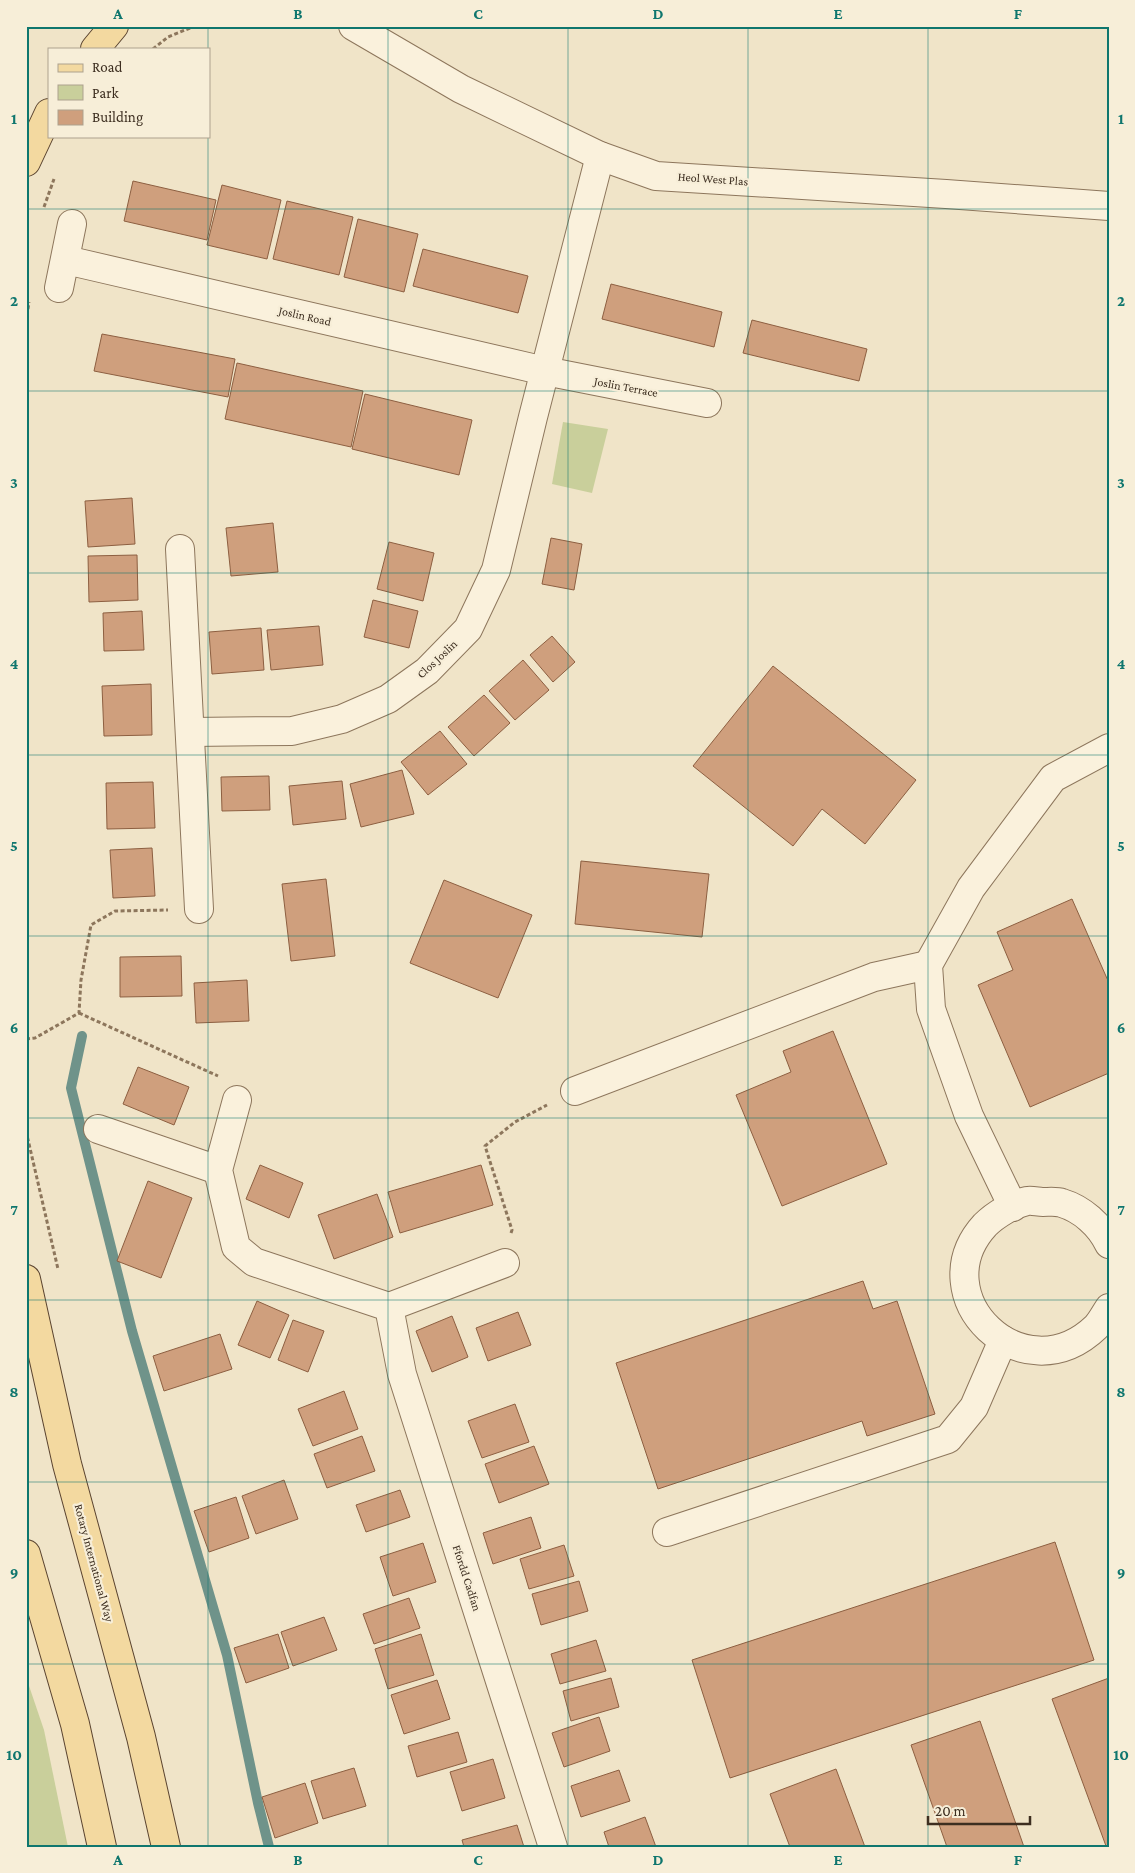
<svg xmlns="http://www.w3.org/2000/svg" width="1135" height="1873" font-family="'Crimson Pro',serif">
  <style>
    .green { fill: #c9cf9b }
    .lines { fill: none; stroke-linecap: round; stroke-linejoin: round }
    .stream { stroke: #6f938a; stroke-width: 10 }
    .building { fill: #cf9f7d; stroke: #8d5f41 }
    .minor-casing { stroke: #8d765c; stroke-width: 30 }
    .major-casing { stroke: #5b4430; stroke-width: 30 }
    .path { stroke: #8d765c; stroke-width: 3; stroke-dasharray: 4 2.5; stroke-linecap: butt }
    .minor { stroke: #faf1dc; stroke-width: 28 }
    .major { stroke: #f3d9a0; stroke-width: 28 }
    .grid { fill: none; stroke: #0f766e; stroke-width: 1; stroke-opacity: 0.55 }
    .labels { text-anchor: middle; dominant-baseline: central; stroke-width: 4.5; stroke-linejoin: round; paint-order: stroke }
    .street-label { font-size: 12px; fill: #3d2e20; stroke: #f7eed8 }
    .neatline { fill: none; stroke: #0f766e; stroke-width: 2 }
    .grid-label { font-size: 16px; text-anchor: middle; font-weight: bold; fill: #0f766e }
  </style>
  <rect width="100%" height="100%" fill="#f0e4c8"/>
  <g class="green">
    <polygon points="563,422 608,429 592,493 552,484"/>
    <polygon points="26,1677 44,1730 68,1847 26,1847"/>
  </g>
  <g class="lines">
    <polyline class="stream" points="82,1036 71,1088 132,1331 227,1655 258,1803 269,1847"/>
  </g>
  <g class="building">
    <polygon points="133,181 216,200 207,240 124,221"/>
    <polygon points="222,185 281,200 267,259 207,245"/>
    <polygon points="287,201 353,217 339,275 273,259"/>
    <polygon points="358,219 418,234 404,292 344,277"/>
    <polygon points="423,249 528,276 518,313 413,286"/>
    <polygon points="611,284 722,312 714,347 602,319"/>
    <polygon points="752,320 867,349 859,381 743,353"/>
    <polygon points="102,334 235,359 228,397 94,371"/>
    <polygon points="237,363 363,391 351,447 225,419"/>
    <polygon points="365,394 472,420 459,475 352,449"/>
    <polygon points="132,498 135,544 88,547 85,501"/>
    <polygon points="273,523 278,572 231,576 226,528"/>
    <polygon points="551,538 582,544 574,590 542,584"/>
    <polygon points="389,542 434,553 423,601 377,589"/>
    <polygon points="137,555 138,600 89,602 88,556"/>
    <polygon points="373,600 418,611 409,648 364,637"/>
    <polygon points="142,611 144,650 104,651 103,613"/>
    <polygon points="319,626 323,665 271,670 267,630"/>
    <polygon points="261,628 264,670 212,674 209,632"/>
    <polygon points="552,636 575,662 553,682 530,655"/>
    <polygon points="523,660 549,690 515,720 489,691"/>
    <polygon points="773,666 916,780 865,844 822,809 793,846 693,766"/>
    <polygon points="151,684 152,735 104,736 102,686"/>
    <polygon points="484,695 510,723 474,756 448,727"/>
    <polygon points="440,731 467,764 428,795 401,762"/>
    <polygon points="402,770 414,814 361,827 350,784"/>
    <polygon points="269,776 270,810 222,811 221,777"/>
    <polygon points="342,781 346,819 293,825 289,786"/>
    <polygon points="153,782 155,828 107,829 106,783"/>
    <polygon points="152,848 155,896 113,898 110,850"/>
    <polygon points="581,861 709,874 702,937 575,924"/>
    <polygon points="326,879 335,956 291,961 282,884"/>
    <polygon points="444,880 532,915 498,998 410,963"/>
    <polygon points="1072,899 1109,983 1109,1073 1030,1107 978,985 1013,970 997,932"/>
    <polygon points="181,956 182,996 120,997 120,957"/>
    <polygon points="247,980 249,1021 196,1023 194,983"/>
    <polygon points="833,1031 887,1164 782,1206 736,1095 791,1072 783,1051"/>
    <polygon points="138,1067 189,1087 174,1125 123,1104"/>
    <polygon points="260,1165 303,1183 289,1218 246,1199"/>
    <polygon points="481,1165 493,1205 400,1233 388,1192"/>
    <polygon points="148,1181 192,1198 161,1278 117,1261"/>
    <polygon points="377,1194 393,1237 334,1259 318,1215"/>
    <polygon points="863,1281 873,1309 897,1301 935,1414 867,1436 862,1421 658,1489 616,1363"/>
    <polygon points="257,1301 289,1315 270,1358 238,1345"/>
    <polygon points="518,1312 531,1345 488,1361 476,1328"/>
    <polygon points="452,1316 468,1357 432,1372 416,1331"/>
    <polygon points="293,1320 324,1331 308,1372 278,1360"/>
    <polygon points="220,1334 232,1369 164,1391 153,1356"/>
    <polygon points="344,1391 358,1429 313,1446 298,1409"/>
    <polygon points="515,1404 529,1442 482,1458 468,1421"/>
    <polygon points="362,1436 375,1471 327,1488 314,1454"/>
    <polygon points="534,1446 549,1484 499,1503 485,1464"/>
    <polygon points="284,1480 298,1519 256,1534 242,1496"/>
    <polygon points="400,1490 410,1517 366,1532 356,1505"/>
    <polygon points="236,1497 249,1538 209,1552 194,1511"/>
    <polygon points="531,1517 541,1548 493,1564 483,1533"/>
    <polygon points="1055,1542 1094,1660 730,1778 692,1660"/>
    <polygon points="423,1543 436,1582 393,1596 380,1557"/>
    <polygon points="564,1545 574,1576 529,1589 520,1559"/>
    <polygon points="579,1581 588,1611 541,1625 532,1594"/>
    <polygon points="409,1598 420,1628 374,1644 363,1614"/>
    <polygon points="324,1617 337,1650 293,1666 281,1632"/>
    <polygon points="278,1634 289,1668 246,1683 234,1648"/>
    <polygon points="421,1634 434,1675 388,1689 375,1649"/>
    <polygon points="596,1640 606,1671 560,1684 551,1654"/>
    <polygon points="611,1678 619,1707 571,1721 563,1691"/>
    <polygon points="1109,1678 1109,1845 1106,1846 1052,1699"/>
    <polygon points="437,1680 450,1719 404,1734 391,1695"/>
    <polygon points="599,1717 610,1751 564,1767 552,1733"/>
    <polygon points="980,1721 1024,1847 947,1847 911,1745"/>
    <polygon points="458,1732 467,1762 417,1777 408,1746"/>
    <polygon points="493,1759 505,1798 462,1811 450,1772"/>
    <polygon points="354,1768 366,1806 323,1819 311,1781"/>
    <polygon points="836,1769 865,1847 790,1847 770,1794"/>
    <polygon points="619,1770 630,1801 581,1817 571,1786"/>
    <polygon points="305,1783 318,1823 275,1838 262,1797"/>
    <polygon points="645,1817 656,1847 609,1847 604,1832"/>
    <polygon points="517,1825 524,1847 464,1847 462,1840"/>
  </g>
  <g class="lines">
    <defs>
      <g id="minor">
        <polyline points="353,26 461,89 600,156 656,176 946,194 1109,206"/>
        <polyline points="66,260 545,371 707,403"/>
        <polyline points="59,288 72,224"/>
        <polyline points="180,549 199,909"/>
        <polyline points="190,732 292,731 342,719 388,699 427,671 468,629 496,570 533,417 600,156"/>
        <polyline points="575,1091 874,977 928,965"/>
        <polyline points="237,1100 218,1170 236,1247 254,1262 389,1307 402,1374 553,1847"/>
        <polyline points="98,1129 218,1170"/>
        <polyline points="1013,1207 969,1116 931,1009 928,965 971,888 1053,778 1109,748"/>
        <path d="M1109,1244C1100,1225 1082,1209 1062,1203C1056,1201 1049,1202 1043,1202C1038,1202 1032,1200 1027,1201C1013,1204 995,1215 985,1225C920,1296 1023,1397 1096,1327C1101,1322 1105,1314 1109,1308"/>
        <polyline points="389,1307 505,1263"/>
        <polyline points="667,1532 948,1439 974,1407 1003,1340"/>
      </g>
      <g id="major">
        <polyline points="95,49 114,26"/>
        <polyline points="26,162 49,113"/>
        <polyline points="26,1279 67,1464 141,1737 166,1847"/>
        <polyline points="26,1554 75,1724 102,1847"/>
      </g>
    </defs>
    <use href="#minor" class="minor-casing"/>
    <use href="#major" class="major-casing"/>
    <g class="path">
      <polyline points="153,49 168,37 195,26"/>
      <polyline points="44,207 54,179"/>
      <polyline points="26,322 29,302"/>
      <polyline points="79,1013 218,1076"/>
      <polyline points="26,1039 35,1038 79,1013 81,980 91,925 115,911 168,910"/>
      <polyline points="26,1131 58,1269"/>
      <polyline points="511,1233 512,1230 485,1146 515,1122 547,1105"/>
    </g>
    <use href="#minor" class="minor"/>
    <use href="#major" class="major"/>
  </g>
  <path class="grid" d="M208,26V49M388,26V1847M568,26V1847M748,26V1847M928,26V1847M208,136V1847M26,209H1109M26,391H1109M26,573H1109M26,755H1109M26,936H1109M26,1118H1109M26,1300H1109M26,1482H1109M26,1664H1109"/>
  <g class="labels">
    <g class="street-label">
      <text transform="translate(713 179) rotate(4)">Heol West Plas</text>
      <text transform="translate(305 316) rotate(13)">Joslin Road</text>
      <text transform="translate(626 387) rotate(11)">Joslin Terrace</text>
      <text transform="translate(437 659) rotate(-43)">Clos Joslin</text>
      <text transform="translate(94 1563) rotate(75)">Rotary International Way</text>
      <text transform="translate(467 1578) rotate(72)">Ffordd Cadfan</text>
    </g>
  </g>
  <rect width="1135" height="1873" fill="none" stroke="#f7eed8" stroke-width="55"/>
  <rect x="48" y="48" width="162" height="90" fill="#f7eed8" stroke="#ada18e"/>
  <rect x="58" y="64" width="25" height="8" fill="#f3d9a0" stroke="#ada18e"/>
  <text x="92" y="72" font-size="15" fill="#3d2e20">Road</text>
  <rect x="58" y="85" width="25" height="15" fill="#c9cf9b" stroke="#ada18e"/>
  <text x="92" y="98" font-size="15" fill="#3d2e20">Park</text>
  <rect x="58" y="110" width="25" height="15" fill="#cf9f7d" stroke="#ada18e"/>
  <text x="92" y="122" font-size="15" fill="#3d2e20">Building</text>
  <path d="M928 1816v8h102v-8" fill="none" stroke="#3d2e20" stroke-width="2.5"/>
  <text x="935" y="1816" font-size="15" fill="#3d2e20" stroke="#f7eed8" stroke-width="4" paint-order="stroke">20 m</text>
  <rect x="28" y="28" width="1080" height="1818" class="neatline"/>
  <g class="grid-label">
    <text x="118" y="19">A</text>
    <text x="298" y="19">B</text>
    <text x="478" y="19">C</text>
    <text x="658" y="19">D</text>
    <text x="838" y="19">E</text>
    <text x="1018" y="19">F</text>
    <text x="14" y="124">1</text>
    <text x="1121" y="124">1</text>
    <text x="14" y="306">2</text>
    <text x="1121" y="306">2</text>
    <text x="14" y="488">3</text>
    <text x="1121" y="488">3</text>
    <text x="14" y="669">4</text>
    <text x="1121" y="669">4</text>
    <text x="14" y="851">5</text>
    <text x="1121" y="851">5</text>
    <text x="14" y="1033">6</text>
    <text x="1121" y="1033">6</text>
    <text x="14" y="1215">7</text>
    <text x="1121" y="1215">7</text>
    <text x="14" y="1397">8</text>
    <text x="1121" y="1397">8</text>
    <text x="14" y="1578">9</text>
    <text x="1121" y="1578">9</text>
    <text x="14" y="1760">10</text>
    <text x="1121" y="1760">10</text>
    <text x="118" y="1865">A</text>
    <text x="298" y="1865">B</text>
    <text x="478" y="1865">C</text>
    <text x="658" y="1865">D</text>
    <text x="838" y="1865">E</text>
    <text x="1018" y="1865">F</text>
  </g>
</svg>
